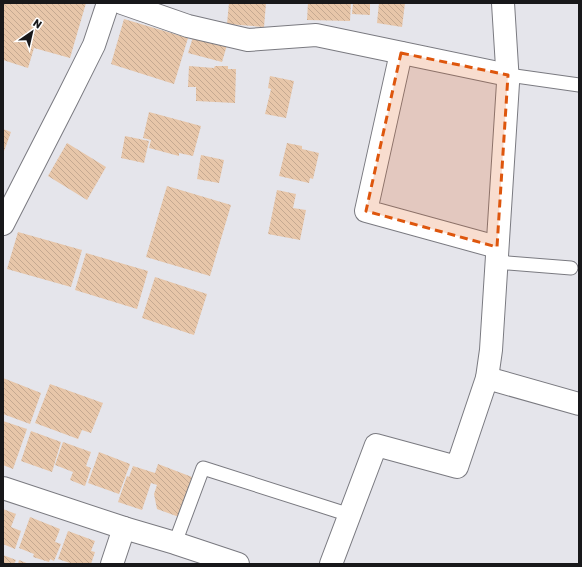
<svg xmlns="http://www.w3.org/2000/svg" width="582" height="567" font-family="Rubik,sans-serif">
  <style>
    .building { fill: url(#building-back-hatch) }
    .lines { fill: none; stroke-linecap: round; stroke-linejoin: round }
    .service-casing { stroke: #7a7a80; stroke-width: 15 }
    .minor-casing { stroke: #7a7a80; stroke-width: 24 }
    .service { stroke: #fff; stroke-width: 13 }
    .minor { stroke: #fff; stroke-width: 22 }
    .marked { fill: #de560d; fill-opacity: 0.2; stroke: #de560d; stroke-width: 3; stroke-dasharray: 8 5; stroke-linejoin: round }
  </style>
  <defs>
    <pattern id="building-back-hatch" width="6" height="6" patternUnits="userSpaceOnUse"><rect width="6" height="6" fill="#e7c6a9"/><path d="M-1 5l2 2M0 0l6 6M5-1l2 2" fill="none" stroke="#c5a991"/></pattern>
  </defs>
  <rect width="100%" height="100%" fill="#e5e5eb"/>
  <g class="building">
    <polygon points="3,3 86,3 70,58 34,48 28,68 3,60"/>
    <polygon points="229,3 266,3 264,27 227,24"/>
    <polygon points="308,3 351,3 350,21 307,20"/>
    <polygon points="353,3 370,3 370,15 352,14"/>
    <polygon points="379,3 405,3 402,27 377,23"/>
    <polygon points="124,19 188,38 174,84 111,64"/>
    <polygon points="193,37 227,45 222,62 188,53"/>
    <polygon points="189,66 214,68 215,66 228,66 228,69 236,69 235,103 196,101 196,87 188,87"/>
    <polygon points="270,76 294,81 286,118 265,114 271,89 268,88"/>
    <polygon points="149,112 201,126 193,156 179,153 179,156 149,148 151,140 143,138"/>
    <polygon points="3,129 11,132 3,154"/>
    <polygon points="125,136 149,141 144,163 121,158"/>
    <polygon points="67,143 106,167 87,200 48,176"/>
    <polygon points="287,143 302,146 302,149 319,153 313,179 310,178 309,183 279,176"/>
    <polygon points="201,155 224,160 219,183 197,179"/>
    <polygon points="167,186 231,205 210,276 146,257"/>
    <polygon points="277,190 296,194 293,208 306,210 300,240 268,234"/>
    <polygon points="18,232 82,250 71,287 7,269"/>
    <polygon points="86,253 148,271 137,309 75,290"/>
    <polygon points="155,277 207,294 194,335 142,318"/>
    <polygon points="3,378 41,393 30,424 3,414"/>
    <polygon points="50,384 103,403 91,433 82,430 78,439 35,423"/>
    <polygon points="3,421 27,429 13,469 3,465"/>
    <polygon points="31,431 61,442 52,472 21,461"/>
    <polygon points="63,442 91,452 86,466 91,468 85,486 70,480 73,472 55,465"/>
    <polygon points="99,452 130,464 119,494 88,483"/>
    <polygon points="158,464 192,477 179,517 157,509 154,494 157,485 151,483 142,510 118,502 127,476 129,477 133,466 155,473"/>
    <polygon points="3,509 16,514 11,527 21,531 15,549 3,544"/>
    <polygon points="30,517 60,529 55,542 61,544 54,561 50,559 49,562 33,557 34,554 19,548"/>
    <polygon points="68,531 95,541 91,551 95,552 91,564 73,564 58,559"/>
    <polygon points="3,555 16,560 14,564 3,564"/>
    <polygon points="19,560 29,564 18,564"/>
  </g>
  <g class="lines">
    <defs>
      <g id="service">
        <polyline points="508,75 579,85"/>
        <polyline points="496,262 571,268"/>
        <polyline points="175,543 203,468 350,515"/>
      </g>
      <g id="minor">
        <polyline points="122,3 188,26 248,40 316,35 508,75"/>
        <polyline points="401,53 366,211 497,247"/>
        <polyline points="3,224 67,99 94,45 108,3"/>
        <polyline points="487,378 579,404"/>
        <polyline points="3,488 124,528 175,543 238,564"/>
        <polyline points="112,564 124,528"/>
        <polyline points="331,564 376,445 457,467 487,378 491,350 508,83 503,3"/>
      </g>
    </defs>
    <use href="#service" class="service-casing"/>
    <use href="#minor" class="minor-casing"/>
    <use href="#service" class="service"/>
    <use href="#minor" class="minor"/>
  </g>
  <path class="marked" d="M401,53L508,75L497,247L366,211Z"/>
  <rect width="582" height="567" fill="none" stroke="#18181a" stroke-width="8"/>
  <g transform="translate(32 32) rotate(34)" stroke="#ffffff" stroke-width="3" paint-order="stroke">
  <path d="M0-3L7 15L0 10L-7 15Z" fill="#18181a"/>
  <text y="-6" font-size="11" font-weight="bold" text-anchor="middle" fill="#18181a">N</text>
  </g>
</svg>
